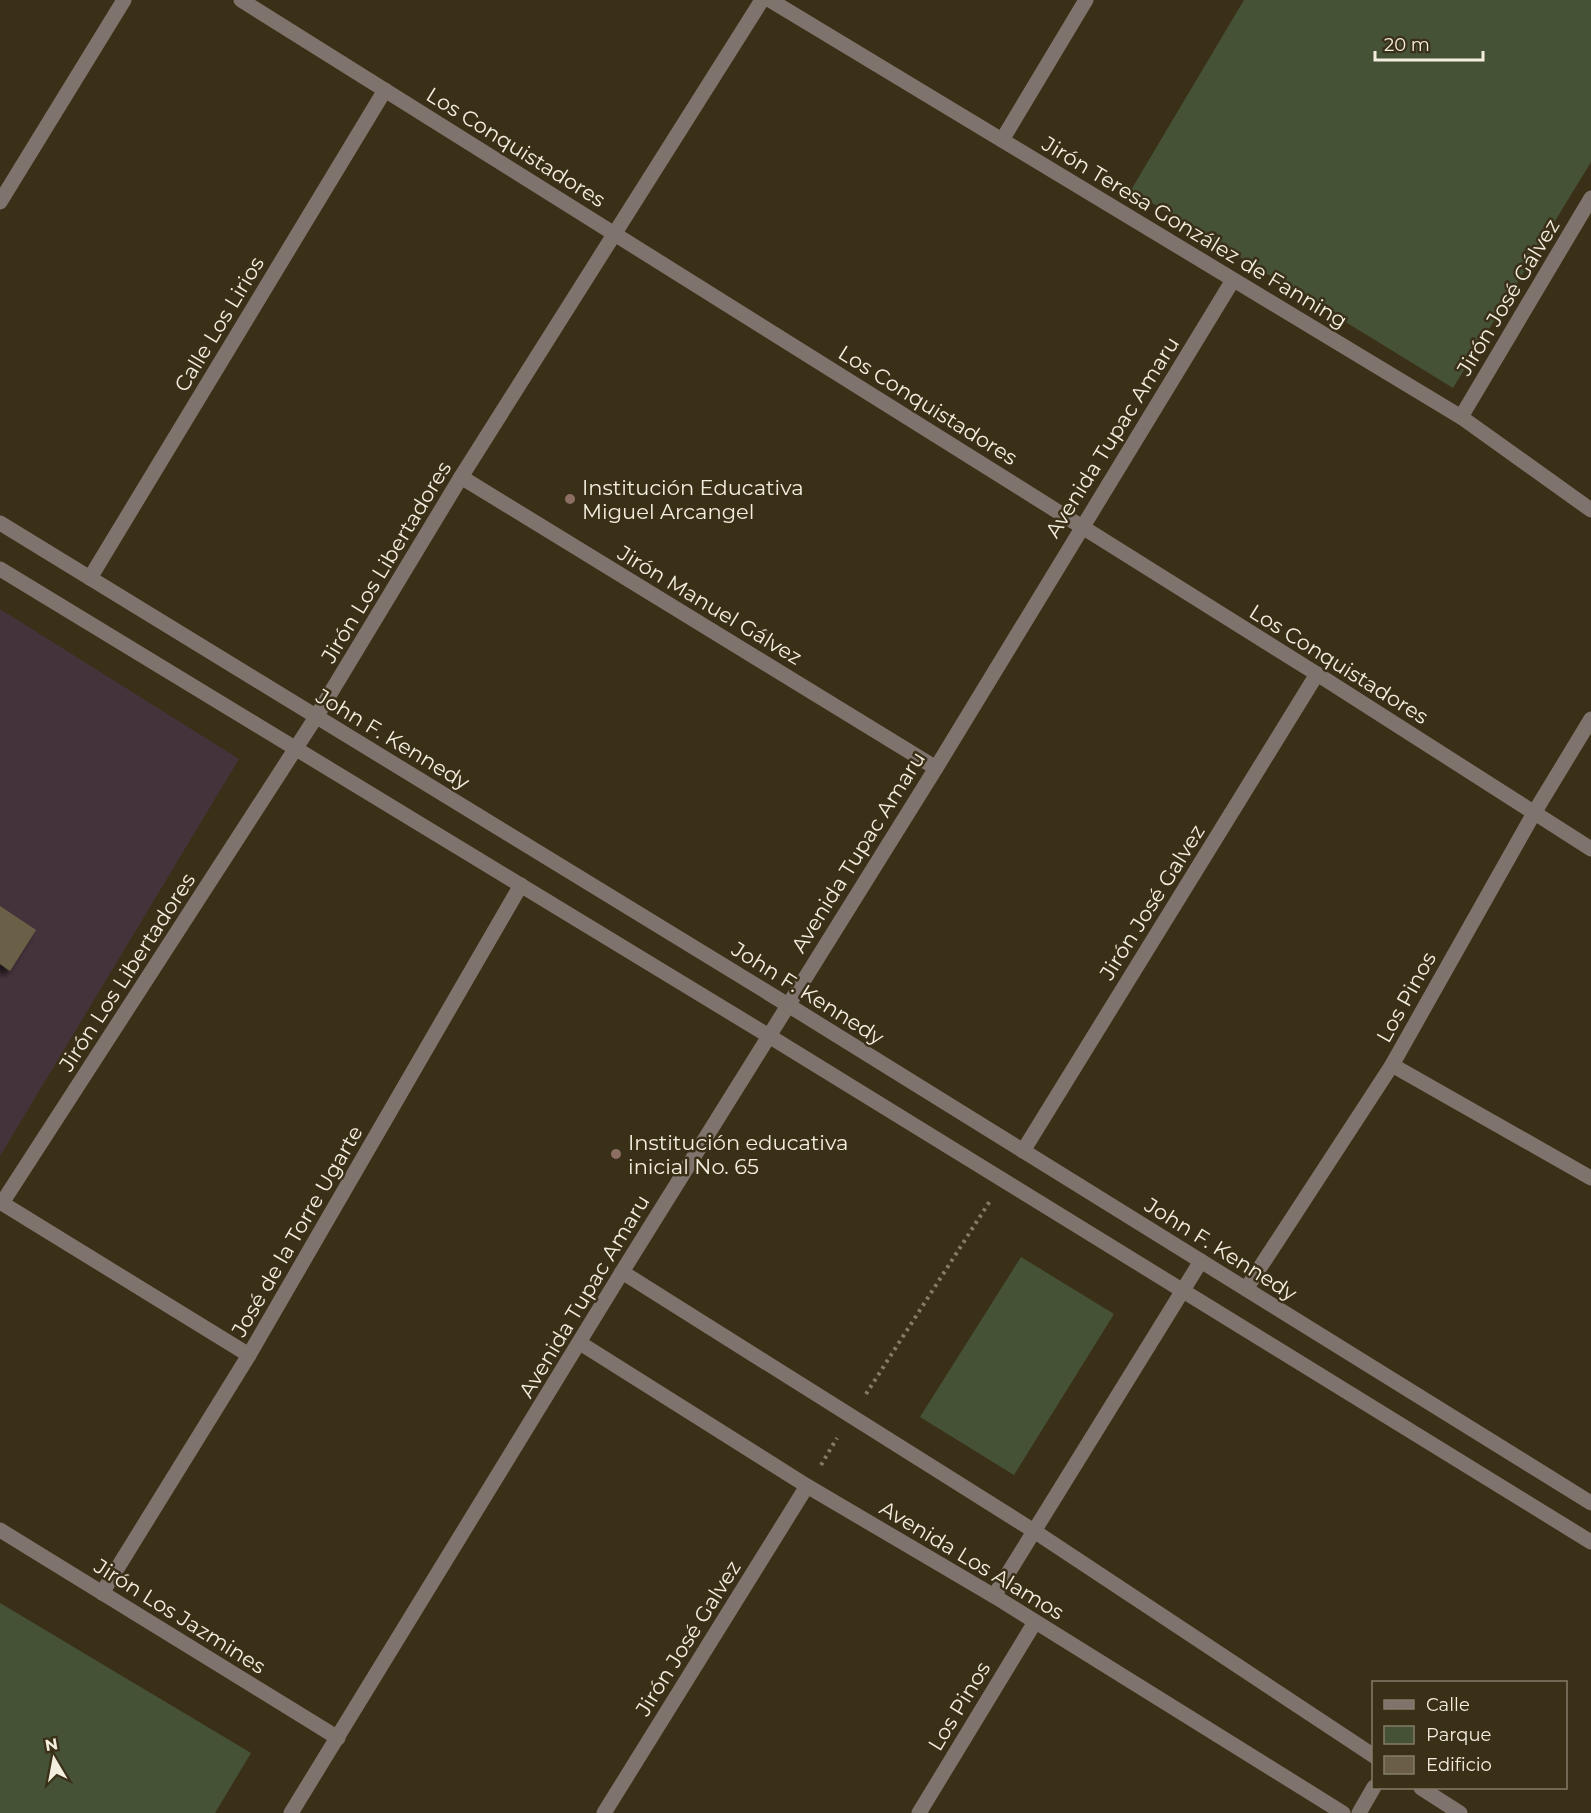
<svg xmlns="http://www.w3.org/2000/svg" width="1591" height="1813" font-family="Montserrat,sans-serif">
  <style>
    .education { fill: #45333c }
    .green { fill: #465236 }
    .building { fill: #6a5f46; filter: url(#shadow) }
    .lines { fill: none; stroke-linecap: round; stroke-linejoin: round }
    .path { stroke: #847c67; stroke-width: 4; stroke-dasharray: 3 4.5; stroke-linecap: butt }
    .minor { stroke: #7f746d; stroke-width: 15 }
    .education-dot { fill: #8d6e63; stroke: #3a3018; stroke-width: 2 }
    .labels { text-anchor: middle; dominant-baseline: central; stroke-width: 5; stroke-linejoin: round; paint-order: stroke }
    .street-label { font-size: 21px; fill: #f4eedf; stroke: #3a3018 }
    .poi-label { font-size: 21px; fill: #f4eedf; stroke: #3a3018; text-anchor: start }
  </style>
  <defs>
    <filter id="shadow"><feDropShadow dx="-5.5" dy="5.5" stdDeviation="3" flood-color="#0009"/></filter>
  </defs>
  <rect width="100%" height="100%" fill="#3a3018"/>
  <polygon class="education" points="0,609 239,759 0,1156"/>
  <g class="green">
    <polygon points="1244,0 1591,0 1591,162 1453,388 1131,190"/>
    <polygon points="1021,1257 1114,1314 1014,1475 920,1417"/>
    <polygon points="0,1603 251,1753 215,1813 0,1813"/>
  </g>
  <polygon class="building" points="0,906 36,930 10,971 0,964"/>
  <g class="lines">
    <g class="path">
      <polyline points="866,1394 990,1201"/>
      <polyline points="821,1465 837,1438"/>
    </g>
    <g class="minor">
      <polyline points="241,0 1317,674 1591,849"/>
      <polyline points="770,0 1461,417 1591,510"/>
      <polyline points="1002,140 1086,0"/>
      <polyline points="0,202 124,0"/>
      <polyline points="1461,417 1591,198"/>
      <polyline points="461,477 936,768"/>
      <polyline points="0,523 788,1005 1591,1503"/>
      <polyline points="0,569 769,1036 1591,1542"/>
      <polyline points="90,578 385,90"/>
      <polyline points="1392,1065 1591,1178"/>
      <polyline points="1023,1151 1317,674"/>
      <polyline points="0,1202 249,1355"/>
      <polyline points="2,1203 316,717 461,477 762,0"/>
      <polyline points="622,1272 1034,1531 1374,1756"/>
      <polyline points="1246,1289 1392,1065 1534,813 1591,719"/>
      <polyline points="580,1343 807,1486 994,1596 1343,1813"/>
      <polyline points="0,1530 338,1738"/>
      <polyline points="102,1593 249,1355 521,885"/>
      <polyline points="994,1596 1201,1261"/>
      <polyline points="1421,1788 1460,1813"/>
      <polyline points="291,1813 622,1272 936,768 1233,280"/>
      <polyline points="604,1813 807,1486"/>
      <polyline points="919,1813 1035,1622"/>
      <polyline points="1359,1813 1374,1787"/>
    </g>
  </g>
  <g class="education-dot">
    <circle cx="570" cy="499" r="6"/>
    <circle cx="616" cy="1154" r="6"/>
  </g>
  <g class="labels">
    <g class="street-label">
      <text transform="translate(516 147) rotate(32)">Los Conquistadores</text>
      <text transform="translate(1195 232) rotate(31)">Jirón Teresa González de Fanning</text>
      <text transform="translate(1508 297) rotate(-59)">Jirón José Gálvez</text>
      <text transform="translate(219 324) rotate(-59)">Calle Los Lirios</text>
      <text transform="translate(928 405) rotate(32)">Los Conquistadores</text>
      <text transform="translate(1112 437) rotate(-58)">Avenida Tupac Amaru</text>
      <text transform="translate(386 562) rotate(-59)">Jirón Los Libertadores</text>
      <text transform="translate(710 605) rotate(31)">Jirón Manuel Gálvez</text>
      <text transform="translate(1339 664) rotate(32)">Los Conquistadores</text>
      <text transform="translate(393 739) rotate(31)">John F. Kennedy</text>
      <text transform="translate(858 852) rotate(-58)">Avenida Tupac Amaru</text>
      <text transform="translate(1152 902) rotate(-58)">Jirón José Galvez</text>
      <text transform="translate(127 972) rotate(-57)">Jirón Los Libertadores</text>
      <text transform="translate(808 993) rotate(32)">John F. Kennedy</text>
      <text transform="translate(1406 997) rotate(-61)">Los Pinos</text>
      <text transform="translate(297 1231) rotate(-60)">José de la Torre Ugarte</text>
      <text transform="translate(1221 1249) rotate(32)">John F. Kennedy</text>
      <text transform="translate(584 1296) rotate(-59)">Avenida Tupac Amaru</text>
      <text transform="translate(972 1560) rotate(31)">Avenida Los Alamos</text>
      <text transform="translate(180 1616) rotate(32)">Jirón Los Jazmines</text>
      <text transform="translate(688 1638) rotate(-58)">Jirón José Galvez</text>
      <text transform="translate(959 1706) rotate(-59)">Los Pinos</text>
    </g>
    <g class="poi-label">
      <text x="582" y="487">Institución Educativa<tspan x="582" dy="24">Miguel Arcangel</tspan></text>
      <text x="628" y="1142">Institución educativa<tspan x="628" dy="24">inicial No. 65</tspan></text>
    </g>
  </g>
  <rect x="1372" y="1681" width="195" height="108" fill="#3a3018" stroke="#847c68" stroke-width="1.5"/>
  <rect x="1384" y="1700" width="30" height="9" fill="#7f746d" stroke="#847c68" stroke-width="1.5"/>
  <text x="1426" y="1711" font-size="18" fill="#f4eedf">Calle</text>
  <rect x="1384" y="1726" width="30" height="18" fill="#465236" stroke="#847c68" stroke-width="1.5"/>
  <text x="1426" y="1741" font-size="18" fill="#f4eedf">Parque</text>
  <rect x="1384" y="1756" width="30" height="18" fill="#6a5f46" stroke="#847c68" stroke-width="1.5"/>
  <text x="1426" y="1771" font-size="18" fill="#f4eedf">Edificio</text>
  <g transform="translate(54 1759) rotate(350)" stroke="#3a3018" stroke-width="4.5" paint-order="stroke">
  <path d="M0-4.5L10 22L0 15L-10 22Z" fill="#f4eedf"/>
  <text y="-9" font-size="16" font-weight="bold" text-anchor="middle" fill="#f4eedf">N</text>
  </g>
  <path d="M1375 51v9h108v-9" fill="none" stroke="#f4eedf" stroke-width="3"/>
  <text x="1384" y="51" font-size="18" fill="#f4eedf" stroke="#3a3018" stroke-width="4.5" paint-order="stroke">20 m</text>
</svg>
